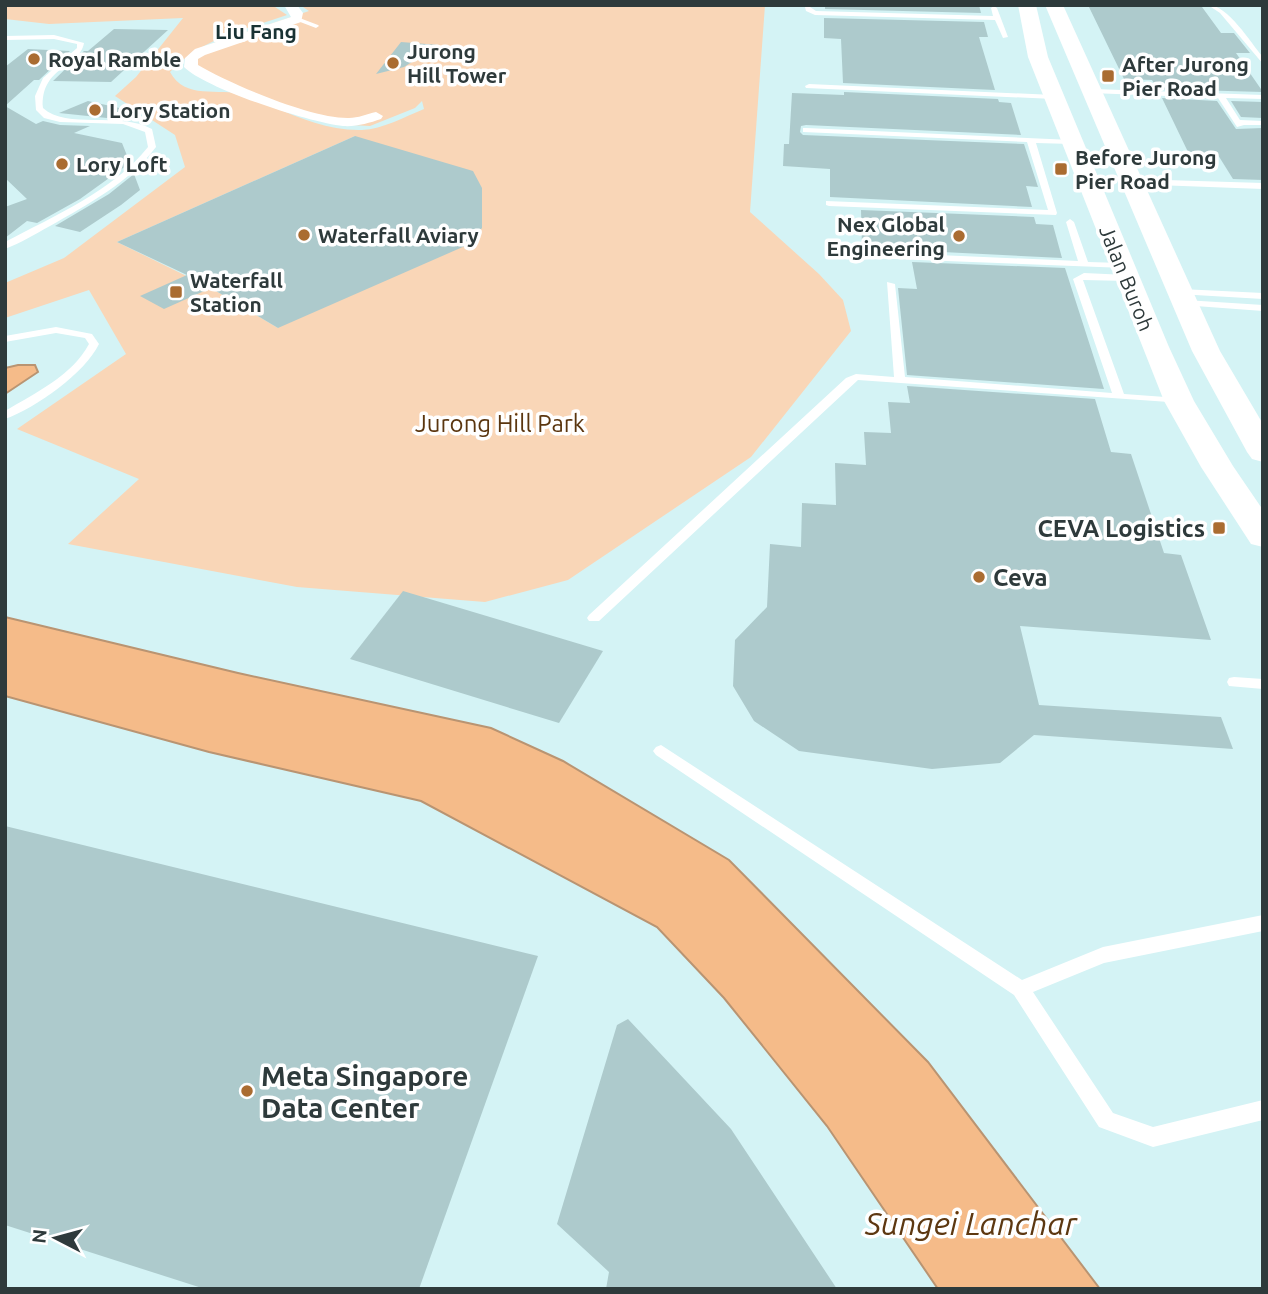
<svg xmlns="http://www.w3.org/2000/svg" width="1268" height="1294" font-family="Ubuntu,sans-serif">
  <style>
    .green { fill: #f9d6b7; fill-rule: evenodd }
    .water { fill: #f5bb89; stroke: #b99472; stroke-width: 2 }
    .building { fill: #adcacc }
    .lines { fill: none; stroke-linecap: round; stroke-linejoin: round }
    .lane { fill: #fff; fill-rule: evenodd }
    .street { fill: #fff; fill-rule: evenodd }
    .primary { fill: #fff; fill-rule: evenodd }
    .poi-dot { fill: #aa6c31; stroke: #fff; stroke-width: 2.5 }
    .labels { text-anchor: middle; dominant-baseline: central; stroke-width: 7; stroke-linejoin: round; paint-order: stroke }
    .far-neighbourhood-label { font-size: 21px; font-weight: bold; fill: #193234; stroke: #fff }
    .far-poi-label { font-size: 21px; font-weight: bold; fill: #2e3a3b; stroke: #fff; text-anchor: start }
    .far-street-label { font-size: 21px; fill: #2e3a3b; stroke: #fff }
    .park-label { font-size: 24px; fill: #5b360f; stroke: #fff }
    .poi-label { font-size: 24px; font-weight: bold; fill: #2e3a3b; stroke: #fff; text-anchor: end }
    .near-poi-label { font-size: 28px; font-weight: bold; fill: #2e3a3b; stroke: #fff; text-anchor: start }
    .near-water-label { font-size: 32px; font-style: italic; fill: #5d3811; stroke: #fff }
  </style>
  <rect width="100%" height="100%" fill="#d4f3f5"/>
  <path class="green" d="M5,5H272L287,15C246,29 201,39 170,72C185,100 218,88 244,94C254,96 264,103 274,107C301,119 331,131 362,130C383,129 404,117 424,109L422,101L415,108L370,126L333,124L202,78L189,57L208,45L309,11L300,5H765L750,212L819,274L843,300L851,331L751,457L568,580L485,602L297,587L68,544L139,479L17,429L126,354L89,290L5,318V283L64,258L185,167L175,135L115,96L136,77L183,18L49,24L5,19ZM355,136L278,328L211,288L117,242Z"/>
  <g class="water">
    <polygon points="18,365 35,365 38,372 5,394 5,368"/>
    <polygon points="5,617 238,673 491,728 563,761 729,860 928,1062 1100,1289 938,1289 827,1126 724,998 657,927 421,801 209,752 5,696"/>
  </g>
  <g class="building">
    <polygon points="825,5 979,5 981,13 825,9"/>
    <polygon points="1088,5 1202,7 1221,33 1234,33 1250,53 1236,53 1263,92 1157,89 1152,80 1124,79"/>
    <polygon points="824,18 984,22 988,37 979,37 995,90 843,83 841,39 824,38"/>
    <polygon points="114,29 168,30 111,82 53,81 84,51 88,51"/>
    <polygon points="401,42 439,45 404,67 376,74"/>
    <polygon points="28,49 70,51 39,80 34,80 5,106 5,67"/>
    <polygon points="844,92 998,99 999,102 1011,103 1021,135 806,125 801,126 800,132 803,135 1024,144 1038,187 1026,186 1032,207 830,197 830,169 783,166 784,144 789,144 792,93 844,95"/>
    <polygon points="1162,98 1217,101 1236,129 1263,128 1263,180 1233,179 1218,155 1189,154"/>
    <polygon points="88,101 124,109 107,118 59,113"/>
    <polygon points="1231,101 1263,102 1263,118 1241,117"/>
    <polygon points="5,106 36,124 43,121 60,125 90,126 74,133 122,143 130,163 80,199 37,223 27,221 5,238 5,207 27,199 5,178"/>
    <polygon points="355,136 473,171 482,188 482,228 465,246 278,328 211,288 164,309 140,296 187,275 117,242"/>
    <polygon points="134,174 140,190 121,205 80,232 55,226 109,194"/>
    <polygon points="861,210 1034,217 1036,224 1053,225 1062,258 862,248"/>
    <polygon points="912,262 1065,268 1104,389 907,375 898,288 917,289"/>
    <polygon points="907,386 1095,399 1111,452 1131,454 1164,553 1181,555 1211,640 1020,626 1039,705 1221,717 1233,749 1034,735 1000,763 932,769 799,751 754,721 733,686 735,640 767,607 770,544 801,547 802,503 836,505 835,463 866,465 864,432 891,433 888,402 910,403"/>
    <polygon points="403,591 603,651 559,723 350,659"/>
    <polygon points="5,826 538,956 419,1289 205,1289 5,1225"/>
    <polygon points="628,1019 731,1129 837,1289 606,1289 609,1272 557,1224 617,1025"/>
  </g>
  <g class="lines">
    <g class="lane">
      <polygon points="807,5 816,11 993,16 991,8 994,6 997,8 1008,37 1003,38 995,20 815,15 806,11 805,7"/>
      <path d="M1208,5C1228,5 1250,42 1263,57V64L1220,13Z"/>
      <polygon points="297,17 318,25 319,26 316,28 295,20"/>
      <path d="M54,35L84,43C80,67 40,67 43,108C67,130 118,111 152,129L156,147C129,183 88,204 50,226C35,234 21,243 5,249V242C54,216 113,191 148,147L145,132L123,124L60,122L44,118L36,110L35,96L43,78L77,48V44L54,39L5,40V36Z"/>
      <polygon points="809,84 1054,95 1058,97 1054,99 806,88 805,86"/>
      <polygon points="1094,89 1263,95 1263,99 1226,98 1240,120 1263,121 1263,125 1244,125 1237,127 1218,98 1091,93 1090,91"/>
      <polygon points="806,128 1072,140 1076,142 1072,144 1036,143 1057,213 1056,215 829,206 826,205 826,201 1048,210 1027,142 803,132 803,128"/>
      <polygon points="1132,179 1263,183 1263,189 1129,184 1129,180"/>
      <polygon points="1070,219 1074,222 1088,262 1122,263 1127,266 1125,268 868,258 863,255 868,252 1078,261 1066,222"/>
      <polygon points="1084,273 1127,275 1132,278 1127,281 1083,280 1124,394 1179,398 1183,399 1183,403 858,380 599,621 589,621 587,618 589,615 846,378 856,374 894,377 887,282 895,284 905,377 1112,393 1073,279"/>
      <polygon points="1181,289 1263,293 1263,299 1178,294 1176,292"/>
      <polygon points="1185,300 1263,305 1263,311 1182,305 1180,303"/>
      <path d="M56,327L92,334L99,344C85,373 36,408 5,419V411C35,393 72,376 89,344L85,338L56,333L5,342V336Z"/>
      <polygon points="1234,677 1263,679 1263,689 1229,686 1227,682 1229,678"/>
      <polygon points="661,745 1022,980 1103,947 1263,915 1263,931 1104,963 1033,992 1113,1113 1153,1127 1263,1100 1263,1120 1153,1147 1099,1127 1014,995 656,755 653,751 656,747"/>
    </g>
    <path class="street" d="M284,5H297L303,13L301,22L205,55L198,59V65C230,84 312,119 349,118C358,118 367,114 376,112L383,116L381,119C369,123 356,127 343,126C311,123 206,89 184,67L185,58L195,49L291,17Z"/>
    <g class="primary">
      <polygon points="1018,5 1036,5 1048,57 1169,347 1194,401 1233,466 1263,510 1263,547 1251,544 1201,467 1164,401 1028,57"/>
      <polygon points="1045,5 1063,5 1220,351 1263,424 1263,462 1252,459 1247,452 1192,351"/>
    </g>
  </g>
  <g class="poi-dot">
    <circle cx="34" cy="59" r="7"/>
    <circle cx="393" cy="63" r="7"/>
    <rect x="1101" y="69" width="14" height="14" rx="3.5"/>
    <circle cx="95" cy="110" r="7"/>
    <circle cx="62" cy="164" r="7"/>
    <rect x="1054" y="162" width="14" height="14" rx="3.5"/>
    <circle cx="304" cy="235" r="7"/>
    <circle cx="959" cy="236" r="7"/>
    <rect x="169" y="285" width="14" height="14" rx="3.5"/>
    <rect x="1212" y="521" width="14" height="14" rx="3.5"/>
    <circle cx="979" cy="577" r="7"/>
    <circle cx="247" cy="1091" r="7"/>
  </g>
  <g class="labels">
    <g class="far-neighbourhood-label">
      <text x="256" y="31">Liu Fang</text>
    </g>
    <g class="far-poi-label">
      <text x="407" y="51">Jurong<tspan x="407" dy="24">Hill Tower</tspan></text>
      <text x="48" y="59">Royal Ramble</text>
      <text x="1122" y="64">After Jurong<tspan x="1122" dy="24">Pier Road</tspan></text>
      <text x="109" y="110">Lory Station</text>
      <text x="1075" y="157">Before Jurong<tspan x="1075" dy="24">Pier Road</tspan></text>
      <text x="76" y="164">Lory Loft</text>
      <text x="945" y="224" text-anchor="end">Nex Global<tspan x="945" dy="24">Engineering</tspan></text>
      <text x="318" y="235">Waterfall Aviary</text>
      <text x="190" y="280">Waterfall<tspan x="190" dy="24">Station</tspan></text>
    </g>
    <g class="far-street-label">
      <text transform="translate(1127 278) rotate(68)">Jalan Buroh</text>
    </g>
    <g class="park-label">
      <text x="500" y="423">Jurong Hill Park</text>
    </g>
    <g class="poi-label">
      <text x="1205" y="528">CEVA Logistics</text>
      <text x="993" y="577" text-anchor="start">Ceva</text>
    </g>
    <g class="near-poi-label">
      <text x="261" y="1075">Meta Singapore<tspan x="261" dy="32">Data Center</tspan></text>
    </g>
    <g class="near-water-label">
      <text x="971" y="1223">Sungei Lanchar</text>
    </g>
  </g>
  <rect width="1268" height="1294" fill="none" stroke="#2e3a3b" stroke-width="14"/>
  <g transform="translate(56 1238) rotate(276)" stroke="#ffffff" stroke-width="5" paint-order="stroke">
  <path d="M0-5L12 26L0 18L-12 26Z" fill="#2e3a3b"/>
  <text y="-10" font-size="19" font-weight="bold" text-anchor="middle" fill="#2e3a3b">N</text>
  </g>
</svg>
